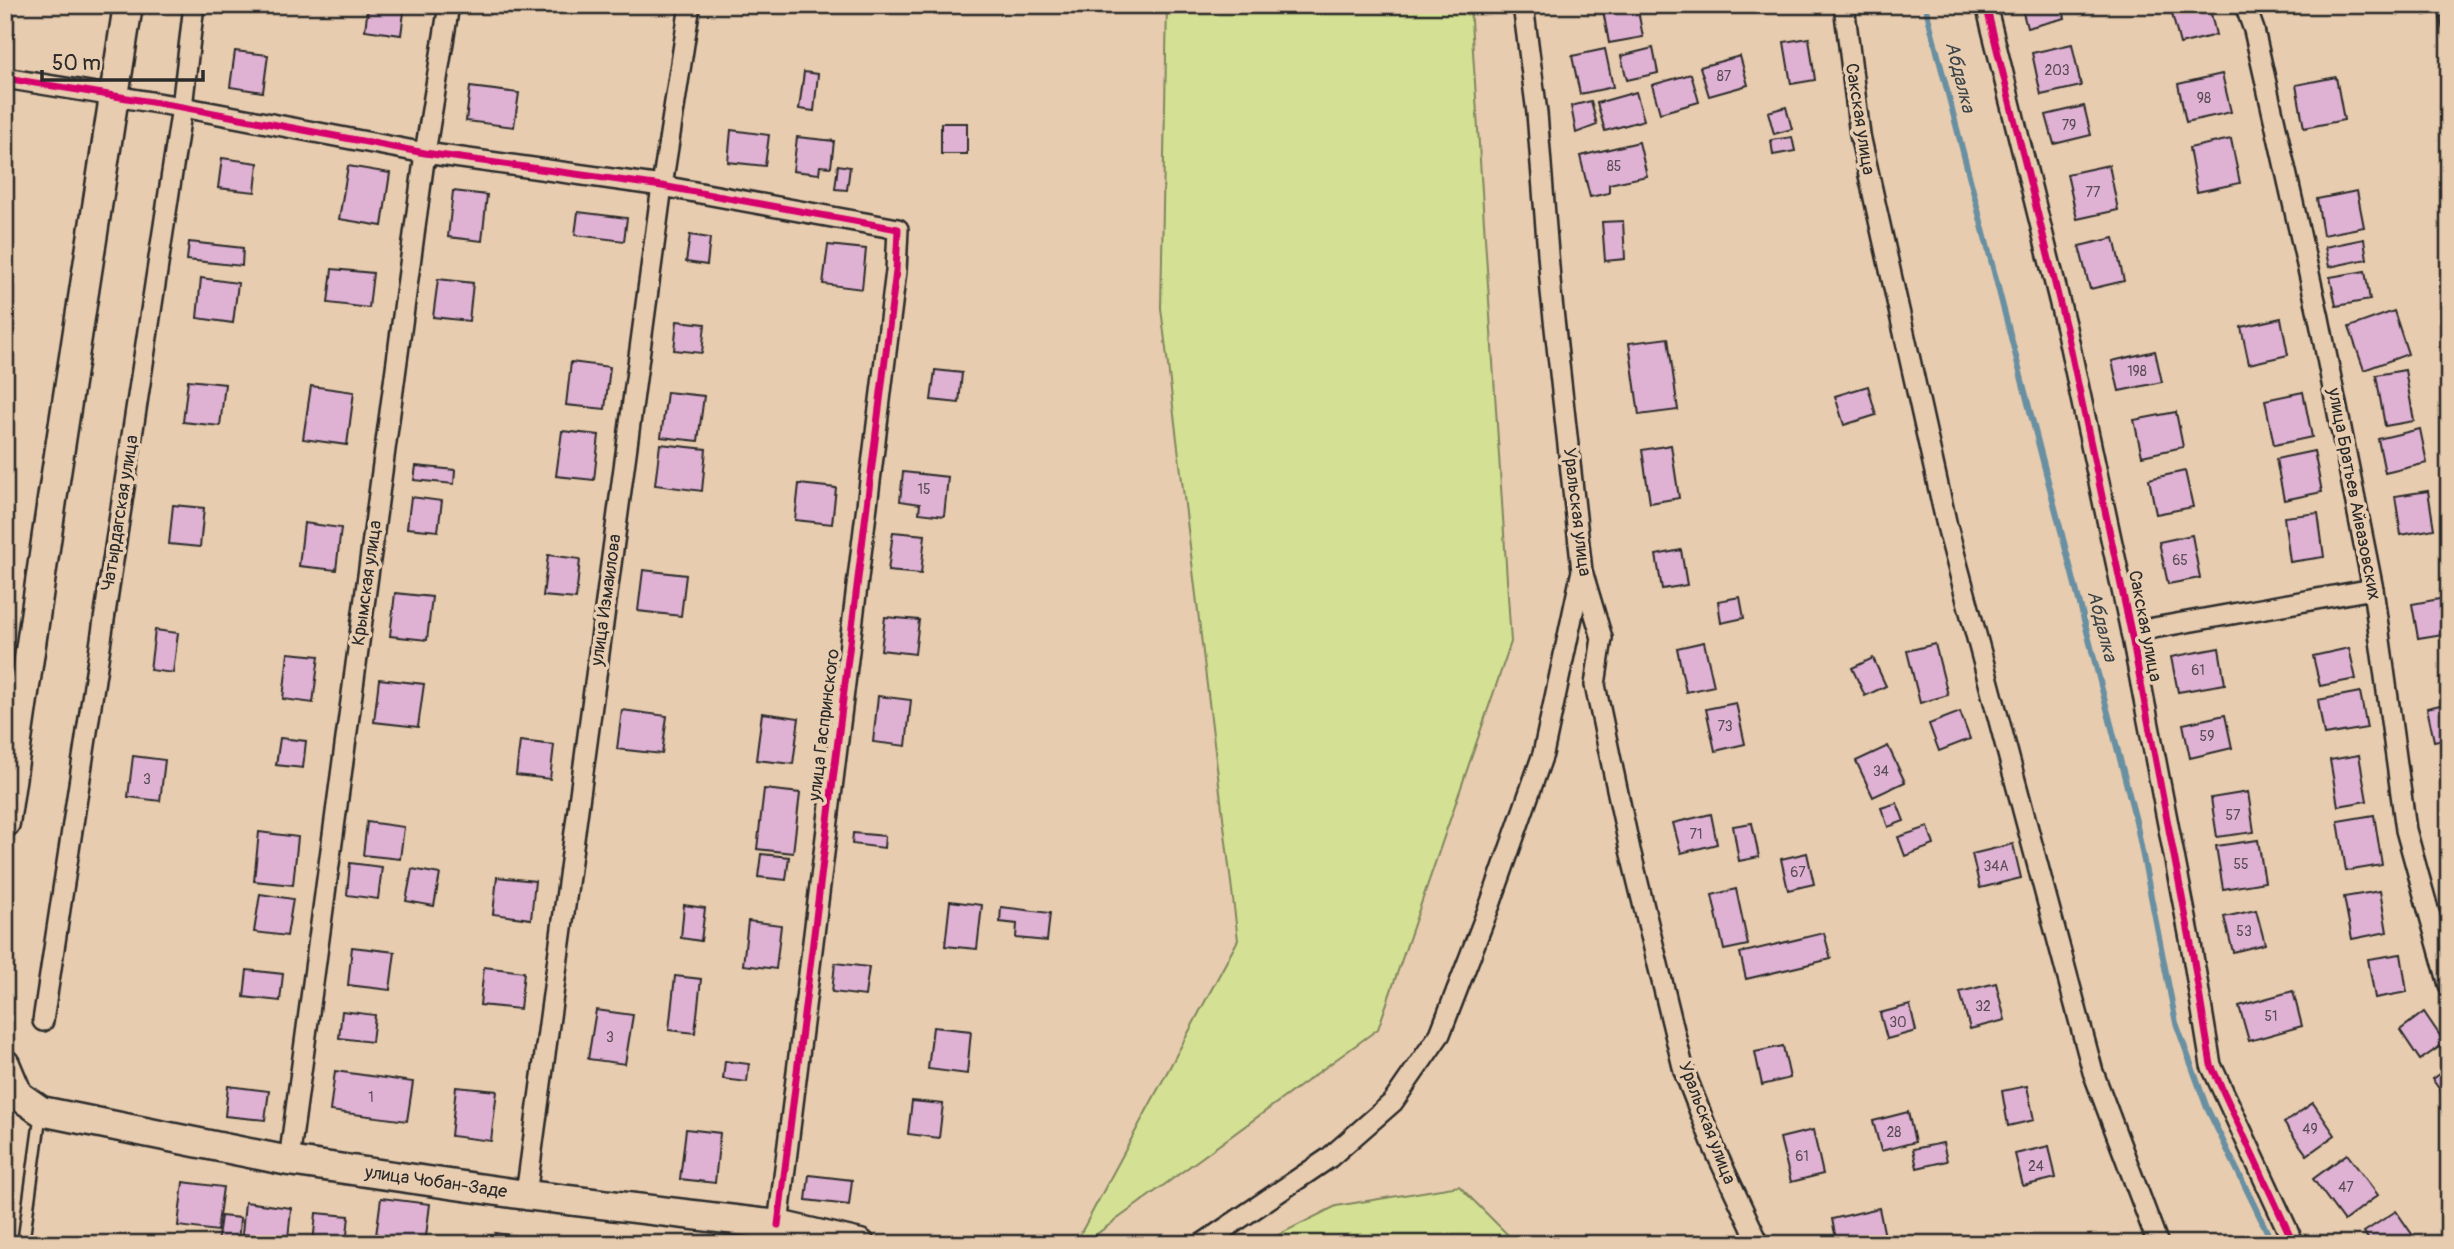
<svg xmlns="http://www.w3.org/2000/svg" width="2454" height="1249" font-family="Pangolin,sans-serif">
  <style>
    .green { fill: #d4e093; stroke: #80865f; stroke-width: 2 }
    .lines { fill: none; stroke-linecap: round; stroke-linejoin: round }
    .stream { stroke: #6890a2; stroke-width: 6 }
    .building { fill: #dfb1d3; stroke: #2b2b2b; stroke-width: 2 }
    .service-casing { stroke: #2b2b2b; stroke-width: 15 }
    .minor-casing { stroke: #2b2b2b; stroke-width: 24 }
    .secondary-casing { stroke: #2b2b2b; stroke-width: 33 }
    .service { stroke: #e8ccaf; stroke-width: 10 }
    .minor { stroke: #e8ccaf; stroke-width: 19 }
    .secondary { stroke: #e8ccaf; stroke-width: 28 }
    .cycleway-casing { stroke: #e8ccaf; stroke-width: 11 }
    .cycleway { stroke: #d6006c; stroke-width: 7 }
    .labels { text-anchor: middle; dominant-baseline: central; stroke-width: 7; stroke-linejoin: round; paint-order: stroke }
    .number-label { font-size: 14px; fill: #584c55 }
    .street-label { font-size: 18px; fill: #2b2b2b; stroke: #e8ccaf }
    .water-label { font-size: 19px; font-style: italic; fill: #3a4449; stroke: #e8ccaf }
  </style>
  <rect width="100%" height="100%" fill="#e8ccaf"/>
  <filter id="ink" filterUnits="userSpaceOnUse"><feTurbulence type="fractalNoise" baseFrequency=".0143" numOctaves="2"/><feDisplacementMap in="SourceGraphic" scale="14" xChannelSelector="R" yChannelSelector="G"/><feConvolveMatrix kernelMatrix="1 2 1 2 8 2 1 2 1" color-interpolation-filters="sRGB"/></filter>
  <g filter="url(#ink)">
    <g class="green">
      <polygon points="1167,5 1470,5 1511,642 1378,1029 1083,1244 1075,1244 1238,940 1161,308"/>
      <polygon points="1459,1186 1517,1244 1260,1244 1336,1206"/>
    </g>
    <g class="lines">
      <polyline class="stream" points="1925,5 2136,821 2176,1023 2207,1108 2273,1244"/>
    </g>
    <g class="building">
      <polygon points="1602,5 1637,5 1643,37 1609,43"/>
      <polygon points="2021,5 2062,5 2065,18 2027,28"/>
      <polygon points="2209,5 2216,35 2180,44 2172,14"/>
      <polygon points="2422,5 2449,5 2449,10 2424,15"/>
      <polygon points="368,7 404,12 401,35 365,30"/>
      <polygon points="2449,15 2449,44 2446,44 2440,17"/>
      <polygon points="1809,38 1815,80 1791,84 1784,42"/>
      <polygon points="2072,44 2081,86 2041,95 2032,53"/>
      <polygon points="1653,48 1658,73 1627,80 1621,56"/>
      <polygon points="1605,49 1613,87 1580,94 1572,56"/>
      <polygon points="235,51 268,55 263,92 230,87"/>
      <polygon points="1740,56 1748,85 1709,96 1700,67"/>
      <polygon points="804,72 818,74 814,111 799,109"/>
      <polygon points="1691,74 1699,102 1660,113 1652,85"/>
      <polygon points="2222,74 2231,112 2186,122 2178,84"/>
      <polygon points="2336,77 2344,120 2304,128 2296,85"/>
      <polygon points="470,87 519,93 514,127 466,121"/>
      <polygon points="1636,92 1644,120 1605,131 1597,103"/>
      <polygon points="1591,101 1597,125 1576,133 1571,106"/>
      <polygon points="2084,106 2091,135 2054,144 2046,115"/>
      <polygon points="1786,107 1792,129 1774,134 1768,112"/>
      <rect x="941" y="123" width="26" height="31"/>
      <polygon points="731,130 769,135 765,166 728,162"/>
      <polygon points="797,137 834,141 831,167 820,166 819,174 793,171"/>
      <polygon points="1792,137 1795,151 1773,155 1771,140"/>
      <polygon points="2231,139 2240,183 2197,192 2189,148"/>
      <polygon points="1639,142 1647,176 1609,184 1609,193 1590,197 1580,156"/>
      <polygon points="222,158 258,163 255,192 218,188"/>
      <polygon points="838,165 850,167 847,190 835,189"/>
      <polygon points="2109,165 2118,210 2077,219 2067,174"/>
      <polygon points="348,166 390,173 382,226 339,219"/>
      <polygon points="453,191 487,195 482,241 448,237"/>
      <polygon points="2357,191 2364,227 2323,235 2317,199"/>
      <polygon points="578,212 627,218 624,241 575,235"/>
      <polygon points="1623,221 1625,259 1605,261 1602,222"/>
      <polygon points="690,235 710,238 707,265 686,262"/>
      <polygon points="2114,238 2124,281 2090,289 2079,246"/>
      <polygon points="2364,239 2367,259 2329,267 2325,247"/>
      <polygon points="189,242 243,248 242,266 187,260"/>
      <polygon points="828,245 866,249 862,289 823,284"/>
      <polygon points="332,269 373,273 369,308 328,303"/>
      <polygon points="2365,271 2370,300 2336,306 2330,277"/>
      <polygon points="201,278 238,283 233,323 197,318"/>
      <polygon points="438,279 473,283 469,321 433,317"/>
      <polygon points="2394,311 2408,354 2364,370 2349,327"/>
      <polygon points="2281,318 2288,355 2249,364 2241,327"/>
      <polygon points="677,321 705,324 702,353 674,350"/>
      <polygon points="1668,338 1678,410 1639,415 1629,343"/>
      <polygon points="2155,351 2162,382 2119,391 2112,361"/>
      <polygon points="571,362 610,367 605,409 566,405"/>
      <polygon points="935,370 962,373 959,403 931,400"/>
      <polygon points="2405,370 2414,421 2385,426 2376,375"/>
      <polygon points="188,380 225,384 220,426 183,422"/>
      <polygon points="311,386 354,392 347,445 303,439"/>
      <polygon points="1868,386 1876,415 1844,425 1835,396"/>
      <polygon points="667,392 704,396 698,441 661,437"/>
      <polygon points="2303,392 2312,437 2274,445 2265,400"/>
      <polygon points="2176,412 2183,447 2142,456 2134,420"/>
      <polygon points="2420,429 2427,463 2385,473 2378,439"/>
      <polygon points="562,431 599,435 594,480 556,476"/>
      <polygon points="660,444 706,449 702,491 655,485"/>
      <polygon points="1671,445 1679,498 1650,503 1642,450"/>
      <polygon points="2314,451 2322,492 2284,500 2276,459"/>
      <polygon points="416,466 455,470 454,484 414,480"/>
      <polygon points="2185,471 2193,507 2156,514 2149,479"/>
      <polygon points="903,472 948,477 944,516 919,513 920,504 900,501"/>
      <polygon points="799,484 836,488 832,524 795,520"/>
      <polygon points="2428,491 2434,529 2401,535 2395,496"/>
      <polygon points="411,497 442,501 438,531 407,528"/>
      <polygon points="173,505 204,508 200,547 169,544"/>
      <polygon points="2318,513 2324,557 2290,562 2284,517"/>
      <polygon points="304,523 341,528 336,570 299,566"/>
      <polygon points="893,532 925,535 921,574 888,571"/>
      <polygon points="2192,535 2200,578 2168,584 2159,542"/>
      <polygon points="1681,550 1687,585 1662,589 1656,555"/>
      <polygon points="548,555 580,559 576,599 543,596"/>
      <polygon points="643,570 686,575 681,616 638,611"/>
      <polygon points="395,593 432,597 427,640 390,636"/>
      <polygon points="1740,597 1744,618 1721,623 1718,601"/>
      <polygon points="2445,598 2449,633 2418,638 2412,604"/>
      <polygon points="885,617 919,620 915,654 881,650"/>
      <polygon points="155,630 178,633 173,673 150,670"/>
      <polygon points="1704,642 1714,686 1686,692 1677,648"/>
      <polygon points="1935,644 1948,695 1920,703 1907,651"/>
      <polygon points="2219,648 2225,684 2178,692 2171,657"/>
      <polygon points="2349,648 2356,679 2320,686 2313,656"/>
      <polygon points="288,653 319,656 313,703 283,699"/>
      <polygon points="1873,658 1886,686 1865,696 1852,668"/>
      <polygon points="379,679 424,684 418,727 374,722"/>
      <polygon points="2360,692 2367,728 2324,735 2318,700"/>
      <polygon points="878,696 911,700 906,746 873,742"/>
      <polygon points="1736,703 1745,744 1715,751 1706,709"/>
      <polygon points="2449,703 2449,738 2434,741 2427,708"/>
      <polygon points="622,710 667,716 662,754 617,749"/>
      <polygon points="1960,712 1970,739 1939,751 1929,724"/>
      <polygon points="762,713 799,718 793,764 756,760"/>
      <polygon points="2225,715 2232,748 2190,758 2183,724"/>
      <polygon points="280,738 306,741 303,768 276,765"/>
      <polygon points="520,741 554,745 550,779 516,775"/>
      <polygon points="1888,746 1905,782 1873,797 1856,761"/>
      <polygon points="2359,755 2367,801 2338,806 2330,760"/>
      <polygon points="133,756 165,760 160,801 128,797"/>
      <polygon points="764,789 800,793 793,853 757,849"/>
      <polygon points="2248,792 2254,832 2217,837 2211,798"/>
      <polygon points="1897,803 1904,821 1888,827 1881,808"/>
      <polygon points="1711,814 1717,844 1681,853 1673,823"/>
      <polygon points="2374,815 2382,865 2346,871 2338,821"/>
      <polygon points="367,822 404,827 400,859 363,855"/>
      <polygon points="1752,823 1759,857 1739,861 1733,826"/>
      <polygon points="1928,827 1934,845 1905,856 1898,837"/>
      <polygon points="259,832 298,837 293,885 254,881"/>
      <polygon points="853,833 885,836 884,848 852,844"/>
      <polygon points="2258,840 2265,882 2223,889 2216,846"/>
      <polygon points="2013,844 2021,878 1980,888 1972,854"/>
      <polygon points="1807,853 1814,884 1788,890 1781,859"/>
      <polygon points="761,854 789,857 786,880 758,877"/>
      <polygon points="350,863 382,867 378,899 347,895"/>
      <polygon points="412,869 440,874 434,906 406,901"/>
      <polygon points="497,877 535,881 531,919 493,914"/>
      <polygon points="1736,889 1748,945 1724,950 1712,895"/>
      <polygon points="2380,891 2387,932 2352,939 2344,897"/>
      <polygon points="260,894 293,899 287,936 254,932"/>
      <polygon points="950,901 982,905 977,949 945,946"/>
      <polygon points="684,905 705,908 701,941 681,938"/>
      <polygon points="1001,907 1050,913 1047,941 1016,938 1017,924 1000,922"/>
      <polygon points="2256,910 2265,944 2233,952 2224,917"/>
      <polygon points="748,921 781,925 776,969 743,965"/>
      <polygon points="1824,933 1831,959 1746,979 1740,953"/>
      <polygon points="352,947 395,952 390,990 348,985"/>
      <polygon points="2401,954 2407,992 2375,998 2368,959"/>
      <polygon points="835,963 869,967 865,996 832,992"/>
      <polygon points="484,967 524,972 520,1009 480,1005"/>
      <polygon points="247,970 283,974 280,1001 244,997"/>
      <polygon points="675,976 701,979 695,1033 669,1030"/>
      <polygon points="1996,983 2005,1020 1970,1029 1960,992"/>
      <polygon points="2293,991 2302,1026 2249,1041 2239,1006"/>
      <polygon points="1910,1005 1916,1031 1887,1039 1880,1013"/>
      <polygon points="596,1010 633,1015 625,1064 588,1059"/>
      <polygon points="342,1011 375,1015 372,1042 339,1038"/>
      <polygon points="2424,1012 2445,1043 2420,1060 2400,1030"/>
      <polygon points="933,1027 971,1031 967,1074 928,1069"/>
      <polygon points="1783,1046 1790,1078 1762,1085 1755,1052"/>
      <polygon points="725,1061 749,1064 747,1082 723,1079"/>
      <polygon points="2449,1067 2449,1102 2432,1079"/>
      <polygon points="335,1071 413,1082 407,1121 330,1111"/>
      <polygon points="228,1086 269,1091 265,1120 225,1116"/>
      <polygon points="2027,1086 2034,1120 2008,1126 2002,1091"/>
      <polygon points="456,1087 497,1091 491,1141 451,1136"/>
      <polygon points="912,1101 943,1104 939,1138 908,1134"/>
      <polygon points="2313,1103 2335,1135 2307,1155 2284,1123"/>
      <polygon points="1908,1112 1915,1142 1881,1151 1873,1121"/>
      <polygon points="686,1129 720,1133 715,1183 680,1179"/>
      <polygon points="1813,1130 1823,1174 1791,1182 1780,1138"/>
      <polygon points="1943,1143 1947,1161 1917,1168 1913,1149"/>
      <polygon points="2049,1146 2056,1178 2023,1186 2015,1154"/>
      <polygon points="2347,1154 2378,1195 2344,1221 2313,1179"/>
      <polygon points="809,1175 852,1180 849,1205 806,1200"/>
      <polygon points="183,1182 223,1187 217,1231 178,1226"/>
      <polygon points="381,1198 430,1204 425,1244 375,1243"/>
      <polygon points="245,1202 291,1208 288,1239 242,1234"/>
      <polygon points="1879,1208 1886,1241 1873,1244 1837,1244 1832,1219"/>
      <polygon points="2396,1211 2416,1240 2410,1244 2371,1244 2364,1232"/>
      <polygon points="316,1213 349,1216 346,1244 313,1244"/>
      <polygon points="221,1216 240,1218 238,1244 217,1244"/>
      <polygon points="495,1233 533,1238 532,1244 494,1244"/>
      <polygon points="1998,1235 1999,1244 1967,1244 1967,1240"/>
    </g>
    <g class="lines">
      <defs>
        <polyline id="service" points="23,1244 41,1112"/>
        <g id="minor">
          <polyline points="1523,5 1537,113 1551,292 1582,571 1602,638 1595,685 1630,850 1684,1071 1715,1150 1759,1244"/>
          <polyline points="1844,5 1860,135 1947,526 2093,1072 2158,1244"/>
          <polyline points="1986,5 2066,328 2131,632 2191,944 2211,1065 2294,1244"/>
          <polyline points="2245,5 2254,30 2319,318 2373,589 2406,830 2449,985"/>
          <polyline points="5,78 182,107 425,153 662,186 898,229 896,271 778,1225"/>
          <polyline points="2131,632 2373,589"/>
          <polyline points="43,1021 182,107 194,5"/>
          <polyline points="289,1161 425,153 449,5"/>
          <polyline points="526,1195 662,186 690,5"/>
          <polyline points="1202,1244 1329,1158 1393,1102 1440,1034 1491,902 1543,754 1581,575"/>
        </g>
        <g id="secondary">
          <polyline points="5,823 52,500 128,5"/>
          <polyline points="5,1064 18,1095 41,1111 289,1161 526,1195 778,1225 860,1244"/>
        </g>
      </defs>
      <use href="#service" class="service-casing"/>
      <use href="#minor" class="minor-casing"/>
      <use href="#secondary" class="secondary-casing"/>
      <use href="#service" class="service"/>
      <use href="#minor" class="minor"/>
      <use href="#secondary" class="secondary"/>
      <defs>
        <g id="cycleway">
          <polyline points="1986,5 2066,328 2131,632 2191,944 2211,1065 2294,1244"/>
          <polyline points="5,78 182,107 425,153 662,186 898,229 896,271 778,1225"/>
        </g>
      </defs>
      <use href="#cycleway" class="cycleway-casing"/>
      <use href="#cycleway" class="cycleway"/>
    </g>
  </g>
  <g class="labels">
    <g class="number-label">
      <text x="2057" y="70">203</text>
      <text x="1724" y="76">87</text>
      <text x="2204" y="98">98</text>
      <text x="2069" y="125">79</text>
      <text x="1614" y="166">85</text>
      <text x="2093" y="192">77</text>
      <text x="2137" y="371">198</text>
      <text x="924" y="489">15</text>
      <text x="2180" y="560">65</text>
      <text x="2198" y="670">61</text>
      <text x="1725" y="726">73</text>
      <text x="2207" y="736">59</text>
      <text x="1881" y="771">34</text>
      <text x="147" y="779">3</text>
      <text x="2233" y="815">57</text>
      <text x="1696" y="834">71</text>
      <text x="2241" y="864">55</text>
      <text x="1996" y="866">34А</text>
      <text x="1798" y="872">67</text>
      <text x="2244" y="931">53</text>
      <text x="1983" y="1006">32</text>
      <text x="2271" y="1016">51</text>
      <text x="1898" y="1022">30</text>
      <text x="610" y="1037">3</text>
      <text x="371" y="1097">1</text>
      <text x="2310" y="1129">49</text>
      <text x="1894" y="1132">28</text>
      <text x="1802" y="1156">61</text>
      <text x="2036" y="1166">24</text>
      <text x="2346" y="1187">47</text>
    </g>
    <g class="street-label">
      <text transform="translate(1860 119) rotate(81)">Сакская улица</text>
      <text transform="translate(2354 494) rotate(79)">улица Братьев Айвазовских</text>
      <text transform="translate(1577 512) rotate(83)">Уральская улица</text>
      <text transform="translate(120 513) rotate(-81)">Чатырдагская улица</text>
      <text transform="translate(367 583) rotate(-82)">Крымская улица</text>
      <text transform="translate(606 600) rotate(-82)">улица Измаилова</text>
      <text transform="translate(2145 626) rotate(79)">Сакская улица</text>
      <text transform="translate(824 725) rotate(-83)">улица Гаспринского</text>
      <text transform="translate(1707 1123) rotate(69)">Уральская улица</text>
      <text transform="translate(436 1182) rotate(8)">улица Чобан-Заде</text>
    </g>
    <g class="water-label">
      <text transform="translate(1960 77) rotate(76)">Абдалка</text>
      <text transform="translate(2102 626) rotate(76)">Абдалка</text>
    </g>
  </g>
  <rect width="2454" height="1249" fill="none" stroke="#e8ccaf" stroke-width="28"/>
  <rect x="14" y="14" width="2426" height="1221" fill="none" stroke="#2b2b2b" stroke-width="2.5" filter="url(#ink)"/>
  <path d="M42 70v10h161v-10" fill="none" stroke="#2b2b2b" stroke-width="3.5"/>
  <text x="52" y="70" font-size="21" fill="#2b2b2b" stroke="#e8ccaf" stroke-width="5" paint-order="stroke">50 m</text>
</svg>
